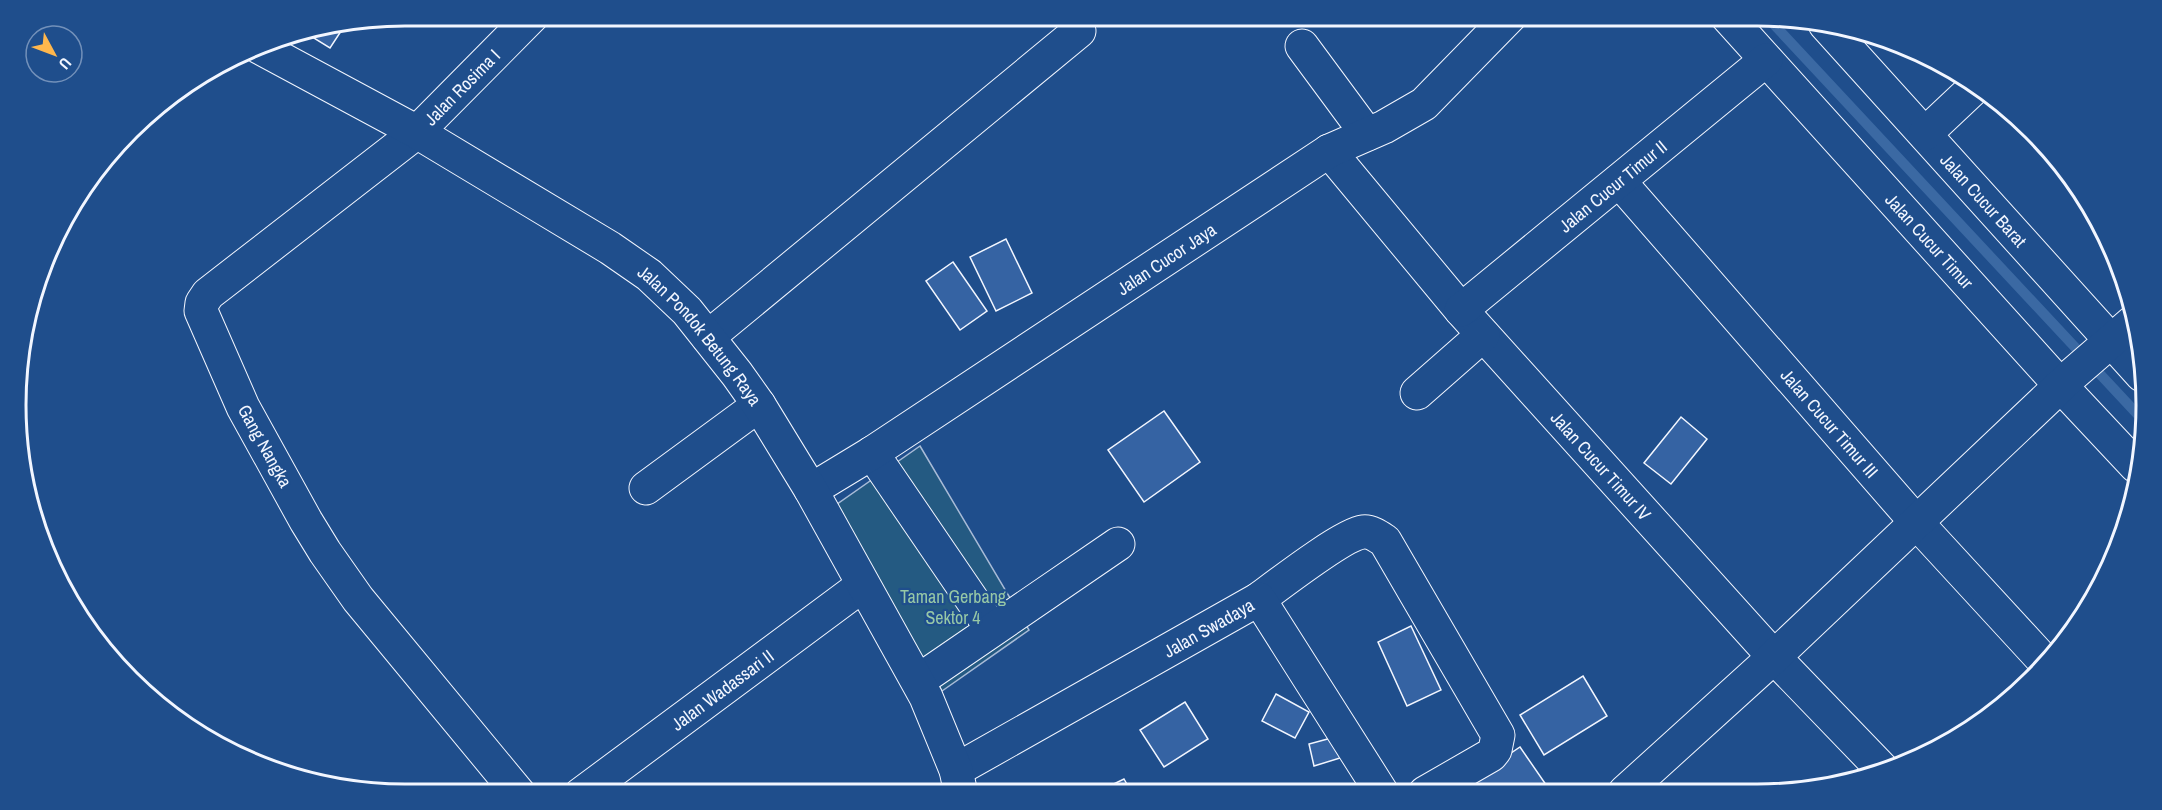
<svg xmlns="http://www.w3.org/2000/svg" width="2162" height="810" font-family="'Archivo Narrow',sans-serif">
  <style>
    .green { fill: #245a82; stroke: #a8bbd7; stroke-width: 1.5 }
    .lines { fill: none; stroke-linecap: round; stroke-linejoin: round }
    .stream { stroke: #3b69a3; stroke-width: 10 }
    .building { fill: #3563a3; stroke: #f2f6ff; stroke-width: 1.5 }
    .minor-casing { stroke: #f2f6ff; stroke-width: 35 }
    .major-casing { stroke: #f2f6ff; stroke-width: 35 }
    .minor { stroke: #1f4e8c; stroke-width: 33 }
    .major { stroke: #1f4e8c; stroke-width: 33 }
    .labels { text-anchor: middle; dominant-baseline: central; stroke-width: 4.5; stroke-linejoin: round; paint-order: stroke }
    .street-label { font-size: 18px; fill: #f2f6ff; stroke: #1f4e8c }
    .park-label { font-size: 18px; fill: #97c8a6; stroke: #1f4e8c }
    .rim { fill: none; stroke: #f2f6ff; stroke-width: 3 }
  </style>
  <rect width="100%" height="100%" fill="#1f4e8c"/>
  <polygon class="green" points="920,446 1029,630 942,691 833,507"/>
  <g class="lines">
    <polyline class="stream" points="1766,16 2140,417"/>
  </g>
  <g class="building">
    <polygon points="345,25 330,48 304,32"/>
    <polygon points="1006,239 1032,293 996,311 970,257"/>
    <polygon points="953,262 987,311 960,330 926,281"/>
    <polygon points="1164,411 1200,462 1144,502 1108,450"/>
    <polygon points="1681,417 1707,439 1671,484 1644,463"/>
    <polygon points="1411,626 1441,690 1407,706 1378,642"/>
    <polygon points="1583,676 1607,716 1544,755 1520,715"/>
    <polygon points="1276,694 1309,712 1295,738 1262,721"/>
    <polygon points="1185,702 1208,739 1164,767 1140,730"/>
    <polygon points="1335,737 1340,758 1314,766 1309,744"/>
    <polygon points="1520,747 1551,792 1453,792"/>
    <polygon points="1124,779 1132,793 1095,793"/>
  </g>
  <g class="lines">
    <defs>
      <g id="minor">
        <path id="s1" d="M1726,15L2060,385L2136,466"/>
        <path id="s2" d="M1825,24L2142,375"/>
        <polyline points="1302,46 1367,134"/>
        <polyline points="1925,134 1976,86"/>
        <path id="s3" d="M1329,151L1461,310L1774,657L1882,769"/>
        <path id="s4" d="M1619,181L1917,523L2044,661"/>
        <path id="s5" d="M1461,310L1766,60"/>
        <polyline points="708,337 1079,31"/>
        <polyline points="1417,393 1483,335"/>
        <polyline points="872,453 992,629"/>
        <polyline points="646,488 759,405"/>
        <path id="s6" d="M811,490L872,453L1329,151L1384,127L1424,104L1511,15"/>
        <path d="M1259,599C1278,585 1344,534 1363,532C1371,531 1379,537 1385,541L1498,735L1495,750L1491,755L1425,793"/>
        <polyline points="918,681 1118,544"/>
        <path id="s7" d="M956,770L1259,599L1382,793"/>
        <polyline points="1625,792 1774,657 2073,374 2133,322"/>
        <path id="s8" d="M520,795L358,599L325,552L306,521L243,407L201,311L202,303L208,294L417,132L533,15"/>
        <path id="s9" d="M580,795L863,585"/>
      </g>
      <g id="major">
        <path id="s10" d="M259,47L417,132L610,248L649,275L687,311L737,374L759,405L811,490L926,697L956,770L961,794"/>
      </g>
    </defs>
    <use href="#minor" class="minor-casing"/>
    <use href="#major" class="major-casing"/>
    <use href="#minor" class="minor"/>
    <use href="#major" class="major"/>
  </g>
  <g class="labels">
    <g class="street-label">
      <text stroke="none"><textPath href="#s8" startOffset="930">Jalan Rosima I</textPath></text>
      <text stroke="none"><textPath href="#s5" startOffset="196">Jalan Cucur Timur II</textPath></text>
      <text stroke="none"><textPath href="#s2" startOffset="237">Jalan Cucur Barat</textPath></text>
      <text stroke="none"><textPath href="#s1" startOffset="304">Jalan Cucur Timur</textPath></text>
      <text stroke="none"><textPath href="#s6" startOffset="424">Jalan Cucor Jaya</textPath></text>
      <text stroke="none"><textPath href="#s10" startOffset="531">Jalan Pondok Betung Raya</textPath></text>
      <text stroke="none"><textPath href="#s4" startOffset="321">Jalan Cucur Timur III</textPath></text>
      <text transform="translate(265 446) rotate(61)">Gang Nangka</text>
      <text stroke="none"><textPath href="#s3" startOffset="416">Jalan Cucur Timur IV</textPath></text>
      <text stroke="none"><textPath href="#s7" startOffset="290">Jalan Swadaya</textPath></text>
      <text stroke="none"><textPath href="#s9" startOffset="177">Jalan Wadassari II</textPath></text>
    </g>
    <g class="park-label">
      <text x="953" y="596">Taman Gerbang<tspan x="953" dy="21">Sektor 4</tspan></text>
    </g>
  </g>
  <path d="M0 0H2162V810H0ZM405 26H1757A379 379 0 0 1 2136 405V405A379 379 0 0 1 1757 784H405A379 379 0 0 1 26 405V405A379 379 0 0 1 405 26Z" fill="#1f4e8c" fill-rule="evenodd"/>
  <path class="rim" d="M405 26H1757A379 379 0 0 1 2136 405V405A379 379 0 0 1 1757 784H405A379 379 0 0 1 26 405V405A379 379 0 0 1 405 26Z"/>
  <g transform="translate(54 54) rotate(131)"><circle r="28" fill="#1f4e8c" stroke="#7391ba" stroke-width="1.5"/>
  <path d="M0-4.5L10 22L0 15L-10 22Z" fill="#ffb74d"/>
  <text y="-9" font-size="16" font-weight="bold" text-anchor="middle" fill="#f2f6ff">U</text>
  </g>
</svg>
